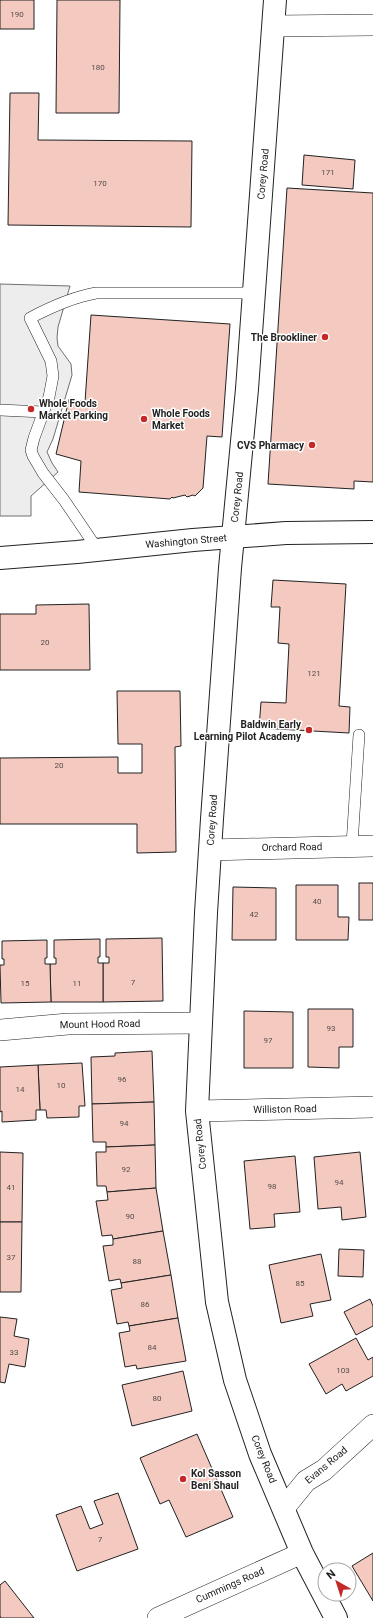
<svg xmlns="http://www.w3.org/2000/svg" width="373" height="1618" font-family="Roboto,sans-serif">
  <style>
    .parking { fill: #ededed; stroke: #6f6f6f }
    .building { fill: #f3c9c0; stroke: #222 }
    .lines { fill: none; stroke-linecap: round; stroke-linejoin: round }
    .service-casing { stroke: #222; stroke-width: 12 }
    .minor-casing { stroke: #222; stroke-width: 22 }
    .tertiary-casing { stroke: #222; stroke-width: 24 }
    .secondary-casing { stroke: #222; stroke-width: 24 }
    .service { stroke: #fff; stroke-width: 11 }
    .minor { stroke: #fff; stroke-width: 21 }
    .tertiary { stroke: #fff; stroke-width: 22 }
    .secondary { stroke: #fff; stroke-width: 22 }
    .poi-dot { fill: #c62828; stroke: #fff; stroke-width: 1.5 }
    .labels { text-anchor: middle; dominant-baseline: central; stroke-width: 3; stroke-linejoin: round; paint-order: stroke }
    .number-label { font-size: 8px; fill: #564c4a }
    .street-label { font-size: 10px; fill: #222; stroke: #fff }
    .poi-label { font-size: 10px; font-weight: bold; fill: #222; stroke: #fff; text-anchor: end }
  </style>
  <rect width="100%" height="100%" fill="#fff"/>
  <polygon class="parking" points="0,284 70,286 58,327 57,338 58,346 71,364 72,375 53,439 47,452 52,463 58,472 31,496 31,516 0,516"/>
  <g class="building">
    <rect x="0" y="0" width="34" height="29"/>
    <polygon points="57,0 120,0 119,113 56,113"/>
    <polygon points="10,93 39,93 38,140 192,141 191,227 8,225"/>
    <polygon points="304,155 355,160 353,189 302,185"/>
    <polygon points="287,188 373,193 373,482 354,481 354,489 268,484"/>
    <polygon points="91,315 230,324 222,437 207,436 203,488 195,496 193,495 187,497 185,495 173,498 172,497 170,499 79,492 81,461 56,454 69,399 85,402"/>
    <polygon points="273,580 346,584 339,706 350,707 349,733 259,728 261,702 286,703 289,644 278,643 280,607 271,607"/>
    <polygon points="89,604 90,670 0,670 0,614 36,614 36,605"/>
    <polygon points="117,691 180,691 181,746 175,747 176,852 137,853 137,824 0,824 0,758 118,757 118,773 142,773 142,744 118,744"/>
    <rect x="359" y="883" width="14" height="37"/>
    <polygon points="296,885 338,885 338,917 349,917 348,940 296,940"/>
    <polygon points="233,887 276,888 276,940 232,940"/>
    <polygon points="162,938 163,1001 103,1002 103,963 109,963 109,957 106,957 106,939"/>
    <polygon points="100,939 100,957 98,957 98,963 103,963 103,1002 51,1002 50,964 56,964 56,958 54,958 54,940"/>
    <polygon points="47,940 47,958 45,958 45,964 50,964 51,1002 1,1003 0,965 4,965 4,959 2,959 2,941"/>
    <polygon points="308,1009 353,1009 353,1047 339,1047 339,1068 308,1067"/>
    <polygon points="244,1011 293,1012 293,1068 244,1068"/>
    <polygon points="152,1051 154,1102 92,1104 91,1057 115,1056 115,1053"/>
    <polygon points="82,1063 85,1106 79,1106 79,1117 47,1118 46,1110 40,1110 38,1065"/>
    <polygon points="38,1065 40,1110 36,1110 36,1120 2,1122 2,1111 0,1112 0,1067"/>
    <polygon points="154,1102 155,1145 106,1147 106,1142 93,1142 92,1104"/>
    <polygon points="155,1145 156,1188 107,1192 106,1186 97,1186 96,1152 106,1152 106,1147"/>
    <polygon points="0,1152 23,1153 22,1222 0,1222"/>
    <polygon points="360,1152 366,1217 342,1220 341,1207 318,1209 314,1157"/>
    <polygon points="295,1156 300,1212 274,1214 275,1227 250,1229 244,1161"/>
    <polygon points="156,1188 163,1231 113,1239 112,1235 102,1236 96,1201 108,1200 107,1192"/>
    <polygon points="0,1222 22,1222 21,1292 0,1292"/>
    <polygon points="163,1231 171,1275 121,1283 120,1279 109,1281 103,1246 113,1245 113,1239"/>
    <polygon points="339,1249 364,1250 363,1277 338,1276"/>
    <polygon points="321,1254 331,1300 310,1304 313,1316 281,1323 269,1265"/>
    <polygon points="171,1275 178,1318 129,1326 128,1322 117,1324 111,1290 122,1288 121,1283"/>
    <polygon points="370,1299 373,1306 373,1326 356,1335 344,1312"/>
    <polygon points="0,1317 17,1319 14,1336 29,1339 25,1367 9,1364 5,1383 0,1382"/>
    <polygon points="178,1318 186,1361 137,1369 136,1365 125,1367 119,1333 130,1331 129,1326"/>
    <polygon points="356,1338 368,1360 373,1357 373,1376 346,1391 342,1384 326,1394 309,1364"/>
    <polygon points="183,1371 192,1411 132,1426 122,1385"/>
    <polygon points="197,1434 233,1517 186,1537 169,1500 160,1504 140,1458"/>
    <polygon points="118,1493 138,1549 77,1571 56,1515 81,1506 90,1529 103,1524 94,1501"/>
    <polygon points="373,1553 373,1601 352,1566"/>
    <polygon points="5,1581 34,1618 1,1618 0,1616 0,1585"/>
  </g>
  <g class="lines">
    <defs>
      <g id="service">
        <polyline points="0,410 43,412"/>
        <path d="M98,550L64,500L43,473L33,456L31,450L34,438L49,397L53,376L51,361L30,318C51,307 73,297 96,293H254"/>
        <polyline points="352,845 359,735"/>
      </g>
      <g id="minor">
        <polyline points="274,26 373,25"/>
        <polyline points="210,850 373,846"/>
        <polyline points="0,1030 68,1024 201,1023"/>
        <polyline points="197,1111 373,1107"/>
        <polyline points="284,1508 306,1481 324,1470 373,1425"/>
        <polyline points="158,1618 302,1553"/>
      </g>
      <polyline id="tertiary" points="275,0 247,389 230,568 212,819 206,913 197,1111 217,1302 235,1380 260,1454 302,1553 336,1618"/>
      <polyline id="secondary" points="0,558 77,552 193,540 286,533 373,532"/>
    </defs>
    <use href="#service" class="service-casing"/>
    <use href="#minor" class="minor-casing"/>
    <use href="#tertiary" class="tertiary-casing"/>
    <use href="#secondary" class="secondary-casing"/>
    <use href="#service" class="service"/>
    <use href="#minor" class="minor"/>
    <use href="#tertiary" class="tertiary"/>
    <use href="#secondary" class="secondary"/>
  </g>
  <g class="poi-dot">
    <circle cx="325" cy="337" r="4"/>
    <circle cx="31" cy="409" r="4"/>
    <circle cx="144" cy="419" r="4"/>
    <circle cx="312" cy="445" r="4"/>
    <circle cx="309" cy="730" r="4"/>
    <circle cx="183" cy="1479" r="4"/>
  </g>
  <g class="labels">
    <g class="number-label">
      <text x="17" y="14">190</text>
      <text x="98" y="67">180</text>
      <text x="328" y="172">171</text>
      <text x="100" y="183">170</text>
      <text x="45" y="642">20</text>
      <text x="314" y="673">121</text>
      <text x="59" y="765">20</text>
      <text x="317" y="901">40</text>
      <text x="254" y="914">42</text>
      <text x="133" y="982">7</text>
      <text x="25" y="983">15</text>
      <text x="77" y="983">11</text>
      <text x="331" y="1028">93</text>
      <text x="268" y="1040">97</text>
      <text x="122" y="1079">96</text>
      <text x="61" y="1085">10</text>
      <text x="20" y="1089">14</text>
      <text x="124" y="1123">94</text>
      <text x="126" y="1169">92</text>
      <text x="339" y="1182">94</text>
      <text x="272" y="1186">98</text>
      <text x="11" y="1187">41</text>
      <text x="130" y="1216">90</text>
      <text x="11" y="1257">37</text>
      <text x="137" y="1261">88</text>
      <text x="300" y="1283">85</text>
      <text x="145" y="1304">86</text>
      <text x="152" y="1347">84</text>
      <text x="14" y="1352">33</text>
      <text x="343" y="1370">103</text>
      <text x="157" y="1398">80</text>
      <text x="100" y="1539">7</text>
    </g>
    <g class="street-label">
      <text transform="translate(263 174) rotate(-85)">Corey Road</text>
      <text transform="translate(237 497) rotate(-84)">Corey Road</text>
      <text transform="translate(186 541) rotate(-5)">Washington Street</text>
      <text transform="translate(212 820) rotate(-86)">Corey Road</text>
      <text transform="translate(292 847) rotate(-1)">Orchard Road</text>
      <text transform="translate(100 1024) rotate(-1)">Mount Hood Road</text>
      <text transform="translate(285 1109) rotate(-1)">Williston Road</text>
      <text transform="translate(200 1144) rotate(-96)">Corey Road</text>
      <text transform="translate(264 1459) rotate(68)">Corey Road</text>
      <text transform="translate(326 1465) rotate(-40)">Evans Road</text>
      <text transform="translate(230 1585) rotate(-24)">Cummings Road</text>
    </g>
    <g class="poi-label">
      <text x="317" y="337">The Brookliner</text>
      <text x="39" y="403" text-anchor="start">Whole Foods<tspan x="39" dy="12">Market Parking</tspan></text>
      <text x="152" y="413" text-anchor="start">Whole Foods<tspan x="152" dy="12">Market</tspan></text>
      <text x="304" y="445">CVS Pharmacy</text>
      <text x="301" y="724">Baldwin Early<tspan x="301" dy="12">Learning Pilot Academy</tspan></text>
      <text x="191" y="1473" text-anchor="start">Kol Sasson<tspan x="191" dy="12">Beni Shaul</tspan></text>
    </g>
  </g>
  <g transform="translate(337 1582) rotate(321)"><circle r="19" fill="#ffffff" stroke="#a7a7a7"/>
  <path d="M0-3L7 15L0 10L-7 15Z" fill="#c62828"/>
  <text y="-6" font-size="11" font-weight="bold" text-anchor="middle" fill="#222222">N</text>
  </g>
</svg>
